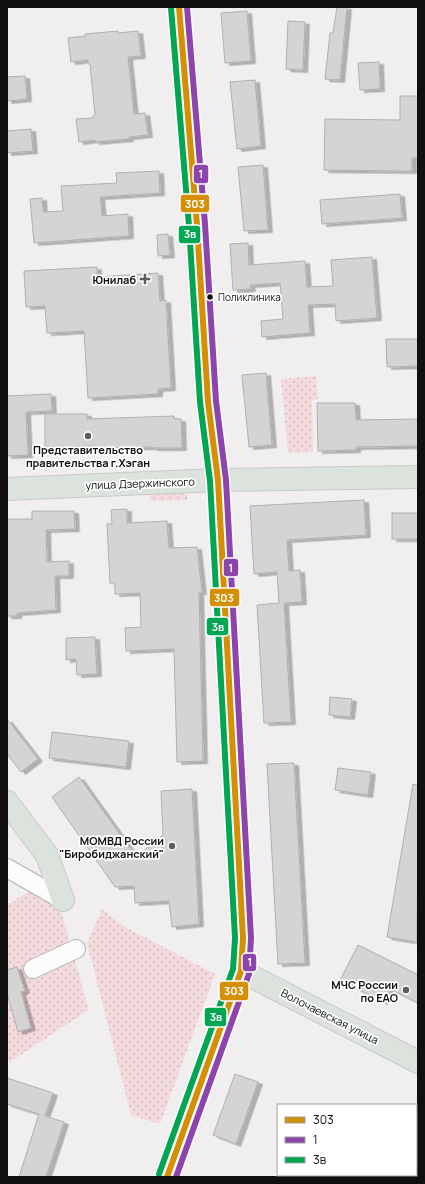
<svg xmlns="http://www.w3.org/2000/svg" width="425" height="1184" font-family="Manrope,sans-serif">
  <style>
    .green { fill: url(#green-dots) }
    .building { fill: #d5d3d4; stroke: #b1afaf; filter: url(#shadow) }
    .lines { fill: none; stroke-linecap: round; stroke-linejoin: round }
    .minor-casing { stroke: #b4b3b3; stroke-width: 20 }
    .major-casing { stroke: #cac9ca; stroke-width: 24 }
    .minor { stroke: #fdfcfd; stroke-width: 18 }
    .major { stroke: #dce3dd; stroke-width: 22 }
    .bus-1-casing { stroke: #fff; stroke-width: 9 }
    .bus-2-casing { stroke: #fff; stroke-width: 9 }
    .bus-3-casing { stroke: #fff; stroke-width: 9 }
    .bus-1 { stroke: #d48f02; stroke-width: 6 }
    .bus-2 { stroke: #8e44ad; stroke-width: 6 }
    .bus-3 { stroke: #00a651; stroke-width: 6 }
    .poi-dot { fill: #5f5d5e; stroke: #fff; stroke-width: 1.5 }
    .bus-dot { fill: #110f10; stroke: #fff; stroke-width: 1.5 }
    .labels { text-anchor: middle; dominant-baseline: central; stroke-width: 3.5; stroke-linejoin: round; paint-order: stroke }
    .bus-label { font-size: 10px; fill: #110f10; stroke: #fff; text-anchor: start }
    .poi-label { font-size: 11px; font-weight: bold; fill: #110f10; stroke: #fff; text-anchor: end }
    .street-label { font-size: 11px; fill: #110f10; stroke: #fff }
    .line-badge { stroke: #fff; stroke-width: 1.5 }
    .badge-label { font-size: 11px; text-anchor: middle; font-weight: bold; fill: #fff }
  </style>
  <defs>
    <pattern id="green-dots" width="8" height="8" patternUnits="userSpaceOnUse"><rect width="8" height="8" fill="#f3dadc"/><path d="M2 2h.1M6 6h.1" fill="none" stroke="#cfbabc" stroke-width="1.8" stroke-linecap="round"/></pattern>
    <filter id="shadow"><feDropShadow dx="4.5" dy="2.5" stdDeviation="0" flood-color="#0004"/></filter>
  </defs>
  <rect width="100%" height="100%" fill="#f0eeef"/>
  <g class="green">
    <polygon points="316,376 318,399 312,400 313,452 288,453 281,379"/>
    <polygon points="150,491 187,491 187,500 150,501"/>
    <polygon points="51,876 89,1010 10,1062 7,1057 7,906"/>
    <polygon points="102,909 125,927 215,974 160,1124 131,1115 87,943"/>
  </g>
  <g class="building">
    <polygon points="337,7 347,7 340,80 325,79 330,33 333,33"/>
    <polygon points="247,11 251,61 225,63 221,13"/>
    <polygon points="288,21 305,22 303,70 286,69"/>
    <polygon points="118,31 118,33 138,31 141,56 128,57 134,114 145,113 148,135 129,137 129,139 95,142 95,140 79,142 76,119 93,118 93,116 95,115 90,64 88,64 88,60 71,62 68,38 86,36 85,34"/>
    <polygon points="379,62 380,89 360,90 358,63"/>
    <polygon points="25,76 27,99 7,101 7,77"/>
    <polygon points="255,80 261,146 237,149 230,82"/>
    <polygon points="400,96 418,96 418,158 412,158 412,171 324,170 325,119 400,120"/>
    <polygon points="31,129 33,151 7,153 7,131"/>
    <polygon points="263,165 268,230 244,231 238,167"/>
    <polygon points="159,171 160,193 100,197 102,216 128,214 129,236 34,243 30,199 42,198 43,212 63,211 61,186 117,183 116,173"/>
    <polygon points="400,194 402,218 322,224 320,200"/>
    <polygon points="168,234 170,255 158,256 157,235"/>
    <polygon points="248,243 249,265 305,261 307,287 333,286 331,260 372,257 377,318 336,321 335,304 308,305 310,333 262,337 261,321 283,319 280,283 250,285 251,289 233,290 230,244"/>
    <polygon points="97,267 97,277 158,273 160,301 166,300 171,388 158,389 158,394 88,398 84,331 47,333 45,306 26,307 24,271"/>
    <polygon points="386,339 418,339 418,366 387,367"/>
    <polygon points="266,373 272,445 249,447 242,375"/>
    <polygon points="51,394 52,411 26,412 28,455 7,456 7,396"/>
    <polygon points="317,403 355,403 356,420 418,419 418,446 356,447 356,450 318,451"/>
    <polygon points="45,414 87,414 87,419 174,416 174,419 181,419 182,448 153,448 152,447 97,448 97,446 45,447"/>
    <polygon points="364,500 366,535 287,540 289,571 300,570 302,602 284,603 291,722 264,723 257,605 279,603 277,572 254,574 250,506"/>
    <polygon points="127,509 127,523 167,521 169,548 197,547 202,592 199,592 203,761 177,762 174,649 126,651 125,628 141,627 140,593 115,594 115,583 110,583 107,524 112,524 111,510"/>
    <polygon points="32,511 74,511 75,529 46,530 47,562 69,561 69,576 55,576 56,610 17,613 17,616 7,616 7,519 32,519"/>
    <rect x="392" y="513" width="26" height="26"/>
    <polygon points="95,637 97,674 77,675 76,659 66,660 66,638"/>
    <polygon points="330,697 352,699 350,717 329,715"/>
    <polygon points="7,719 38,759 21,772 7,754"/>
    <polygon points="52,732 129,741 126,767 49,758"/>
    <polygon points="294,763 305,963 278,964 267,764"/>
    <polygon points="338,768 371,772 368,795 335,790"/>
    <polygon points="79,777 136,857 163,835 161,791 192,789 199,924 172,927 169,901 135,903 134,886 115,887 52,797"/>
    <polygon points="413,784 418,785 417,942 387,937"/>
    <polygon points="358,945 418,975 418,1003 390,989 383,1002 340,980"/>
    <polygon points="17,967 25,991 21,992 31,1028 18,1032 7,993 7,970"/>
    <polygon points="235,1074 258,1082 236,1144 213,1135"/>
    <polygon points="7,1078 53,1093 45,1116 64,1122 46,1177 19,1177 39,1114 7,1104"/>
  </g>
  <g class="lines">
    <defs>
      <g id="minor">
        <polyline points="7,868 63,900"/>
        <polyline points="33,969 76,949"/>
      </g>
      <g id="major">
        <polyline points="7,489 218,480 418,477"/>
        <polyline points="7,802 47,855 63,900"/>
        <polyline points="241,971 418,1062"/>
        <polyline points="167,1177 241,971 243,938 218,480 208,402 197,225 179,7"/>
      </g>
    </defs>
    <use href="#minor" class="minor-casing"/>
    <use href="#major" class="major-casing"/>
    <use href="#minor" class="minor"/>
    <use href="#major" class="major"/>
    <defs>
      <polyline id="bus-1" points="167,1177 241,971 243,938 218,480 208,402 197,225 179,7"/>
      <polyline id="bus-2" points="176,1177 249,974 251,938 226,480 216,401 205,224 187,7"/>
      <polyline id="bus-3" points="159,1174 233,969 235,938 210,481 200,402 189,226 171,8"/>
    </defs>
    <use href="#bus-1" class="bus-1-casing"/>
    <use href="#bus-2" class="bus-2-casing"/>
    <use href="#bus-3" class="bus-3-casing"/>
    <use href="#bus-1" class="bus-1"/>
    <use href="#bus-2" class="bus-2"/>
    <use href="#bus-3" class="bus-3"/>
  </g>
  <g class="poi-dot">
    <path d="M143 273h4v4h4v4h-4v4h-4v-4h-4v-4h4z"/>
    <circle cx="88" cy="436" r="4"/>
    <circle cx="172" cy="846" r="4"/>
    <circle cx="406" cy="990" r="4"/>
  </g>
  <circle class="bus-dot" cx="210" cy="297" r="3.5"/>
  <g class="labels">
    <g class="bus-label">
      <text x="218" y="297">Поликлиника</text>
    </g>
    <g class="poi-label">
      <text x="136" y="279">Юнилаб</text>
      <text x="88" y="449" text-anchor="middle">Представительство<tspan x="88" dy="13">правительства г.Хэган</tspan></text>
      <text x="164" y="840">МОМВД России<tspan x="164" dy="13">"Биробиджанский"</tspan></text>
      <text x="398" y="984">МЧС России<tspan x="398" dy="13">по ЕАО</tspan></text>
    </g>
    <g class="street-label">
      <text transform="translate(140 483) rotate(-2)">улица Дзержинского</text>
      <text transform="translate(330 1016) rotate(27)">Волочаевская улица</text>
    </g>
  </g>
  <g class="line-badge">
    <rect x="193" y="164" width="16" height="20" rx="4" fill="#8e44ad"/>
    <rect x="180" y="194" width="30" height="19" rx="4" fill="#d48f02"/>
    <rect x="178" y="225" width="23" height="19" rx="4" fill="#00a651"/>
    <rect x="223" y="558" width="16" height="19" rx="4" fill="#8e44ad"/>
    <rect x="209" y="588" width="31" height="19" rx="4" fill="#d48f02"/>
    <rect x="206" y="617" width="23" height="19" rx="4" fill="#00a651"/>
    <rect x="242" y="953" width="15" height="19" rx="4" fill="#8e44ad"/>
    <rect x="219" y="981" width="30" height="20" rx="4" fill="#d48f02"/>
    <rect x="204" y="1007" width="23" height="20" rx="4" fill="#00a651"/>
  </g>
  <g class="badge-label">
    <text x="201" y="178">1</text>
    <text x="195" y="208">303</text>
    <text x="190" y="238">3в</text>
    <text x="231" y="572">1</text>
    <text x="224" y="602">303</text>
    <text x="218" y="631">3в</text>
    <text x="250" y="966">1</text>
    <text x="234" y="995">303</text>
    <text x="216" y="1021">3в</text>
  </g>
  <rect width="425" height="1184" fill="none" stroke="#110f10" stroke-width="16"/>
  <rect x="277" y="1104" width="140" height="72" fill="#ffffff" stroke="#a09f9f"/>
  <rect x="285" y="1117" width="20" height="6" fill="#d48f02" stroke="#a09f9f"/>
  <text x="313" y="1124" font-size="12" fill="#110f10">303</text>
  <rect x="285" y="1137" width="20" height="6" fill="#8e44ad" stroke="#a09f9f"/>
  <text x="313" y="1144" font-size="12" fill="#110f10">1</text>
  <rect x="285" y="1157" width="20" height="6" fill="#00a651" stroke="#a09f9f"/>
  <text x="313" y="1164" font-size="12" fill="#110f10">3в</text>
</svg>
